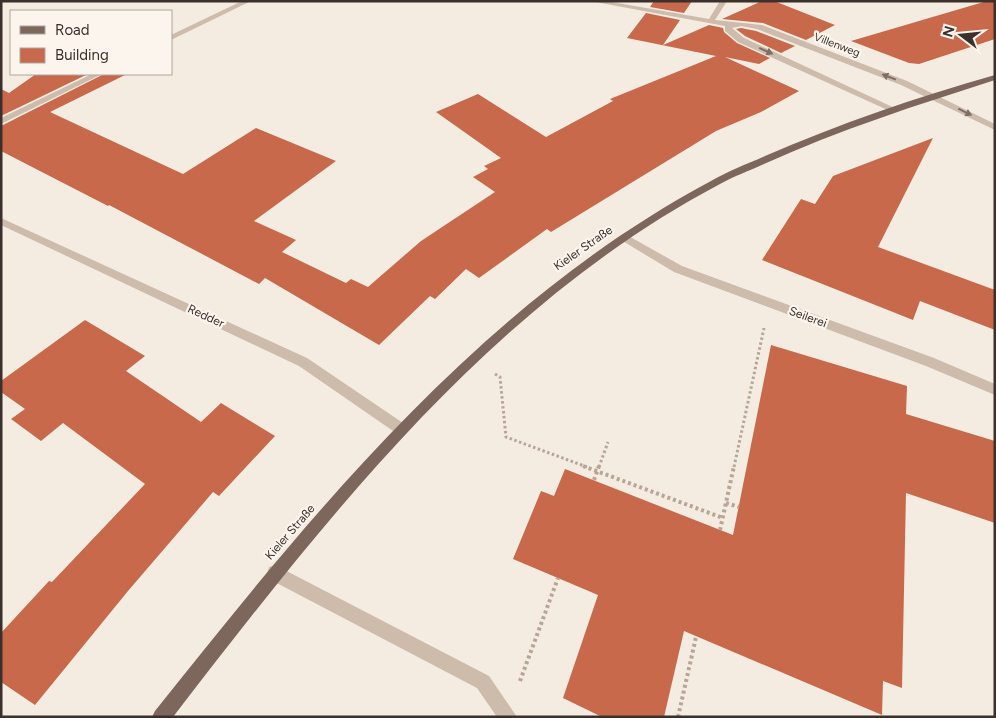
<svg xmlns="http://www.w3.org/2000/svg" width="996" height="718" font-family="Figtree,sans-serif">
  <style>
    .building { fill: #c8694b }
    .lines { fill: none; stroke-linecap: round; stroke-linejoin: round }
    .path-far1 { stroke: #b9a596; stroke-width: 3; stroke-dasharray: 2.5 2.5; stroke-linecap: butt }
    .path { stroke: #b9a596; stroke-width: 4; stroke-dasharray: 3 3; stroke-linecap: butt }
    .minor { fill: #cdbbac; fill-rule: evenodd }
    .major { fill: #7d675c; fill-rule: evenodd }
    .oneway { fill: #7d6f65 }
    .labels { text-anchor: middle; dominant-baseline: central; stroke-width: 4.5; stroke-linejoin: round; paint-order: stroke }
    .far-street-label { font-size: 11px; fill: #3b302b; stroke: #fbf5ee }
    .street-label { font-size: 12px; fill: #3b302b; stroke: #fbf5ee }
  </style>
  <rect width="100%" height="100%" fill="#f4ebe1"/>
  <g class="building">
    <polygon points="654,1 692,1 684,13 650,7"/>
    <polygon points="762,1 774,1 835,25 806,40 763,23 722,19"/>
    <polygon points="987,1 995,1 995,39 919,64 909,63 851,41"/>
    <polygon points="646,13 680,20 663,45 709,25 723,28 724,32 737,43 770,58 759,64 725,57 799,91 761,112 716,131 551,232 547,229 479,278 466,269 435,299 430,296 379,345 265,278 259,284 109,205 108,206 1,151 1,126 104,74 127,74 50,112 183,174 256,128 336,161 254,221 296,240 282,252 346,283 351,279 368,287 421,241 495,192 473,177 488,169 484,166 501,158 436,112 478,94 546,137 613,101 610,99 716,56 627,38"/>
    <polygon points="741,28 756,31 795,46 781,53 745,36 736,29"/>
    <polygon points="36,74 88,74 1,116 1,89 9,93"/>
    <polygon points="933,138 878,247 995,290 995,330 920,301 913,320 762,260 801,199 815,204 833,176"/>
    <polygon points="85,320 145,356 126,371 201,422 221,403 275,436 219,496 213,492 128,591 35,705 1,682 1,633 49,581 52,582 145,484 63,423 41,441 11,419 25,409 1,392 1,381"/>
    <polygon points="771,345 907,386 906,414 995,441 995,523 906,493 902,688 883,681 882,715 684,631 664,717 602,717 563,698 598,595 513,559 541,491 554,496 565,469 733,535"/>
  </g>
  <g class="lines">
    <g class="path-far1">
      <polyline points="495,374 500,377 506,437 587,467"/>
      <polyline points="599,467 608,442"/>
      <polyline points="734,467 764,328"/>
    </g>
    <g class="path">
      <polyline points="583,466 723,518"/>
      <polyline points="594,480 599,466"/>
      <polyline points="726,503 739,507"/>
      <polyline points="720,530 734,466"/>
      <polyline points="520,681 558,578"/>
      <polyline points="678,717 696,637"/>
    </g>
    <g class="minor">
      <polygon points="242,1 251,1 171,40 171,35"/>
      <polygon points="590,1 606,1 709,19 720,1 727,1 715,20 762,25 907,81 995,124 995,130 901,85 757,29 741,26 732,28 744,38 899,110 892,112 738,42 725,31 725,26"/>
      <polygon points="92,74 102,74 1,124 1,118"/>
      <polygon points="1,218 307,358 406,425 408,429 406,433 401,435 396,433 299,366 1,225"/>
      <polygon points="625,234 682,266 934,358 995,384 995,395 926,366 674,272 621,240 620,238"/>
      <polygon points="275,565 489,676 517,717 497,717 477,688 269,579 267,573 269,567"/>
    </g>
    <path class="major" d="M995,75V80C917,105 839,130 764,164C749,171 734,176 720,184C491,305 328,516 173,717H152L155,711C315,510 481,304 711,181C728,171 747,164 765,156C839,124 917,97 995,75Z"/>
  </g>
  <defs><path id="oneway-solid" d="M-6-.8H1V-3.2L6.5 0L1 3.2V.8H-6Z" transform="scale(1.25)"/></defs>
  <g class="oneway">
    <use href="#oneway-solid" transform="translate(766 51) rotate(24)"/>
    <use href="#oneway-solid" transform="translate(889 77) rotate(-159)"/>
    <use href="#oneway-solid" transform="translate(965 112) rotate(26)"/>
  </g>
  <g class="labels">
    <g class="far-street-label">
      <text transform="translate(837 45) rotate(21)">Villenweg</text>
    </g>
    <g class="street-label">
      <text transform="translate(583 248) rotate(-35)">Kieler Straße</text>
      <text transform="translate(206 316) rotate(25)">Redder</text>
      <text transform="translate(808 317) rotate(20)">Seilerei</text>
      <text transform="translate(290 532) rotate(-49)">Kieler Straße</text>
    </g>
  </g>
  <rect width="996" height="718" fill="none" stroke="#3b302b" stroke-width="5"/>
  <rect x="10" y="10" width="162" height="65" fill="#fbf5ee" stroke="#aea6a0"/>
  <rect x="20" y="26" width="25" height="8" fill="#7d675c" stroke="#aea6a0"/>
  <text x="55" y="35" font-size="15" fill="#3b302b">Road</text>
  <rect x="20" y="48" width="25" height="15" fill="#c8694b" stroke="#aea6a0"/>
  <text x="55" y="60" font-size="15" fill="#3b302b">Building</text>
  <g transform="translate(961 35) rotate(286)" stroke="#fbf5ee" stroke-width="4" paint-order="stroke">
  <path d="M0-4L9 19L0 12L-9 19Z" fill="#3b302b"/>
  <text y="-8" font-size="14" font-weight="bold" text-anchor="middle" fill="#3b302b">N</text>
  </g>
</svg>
